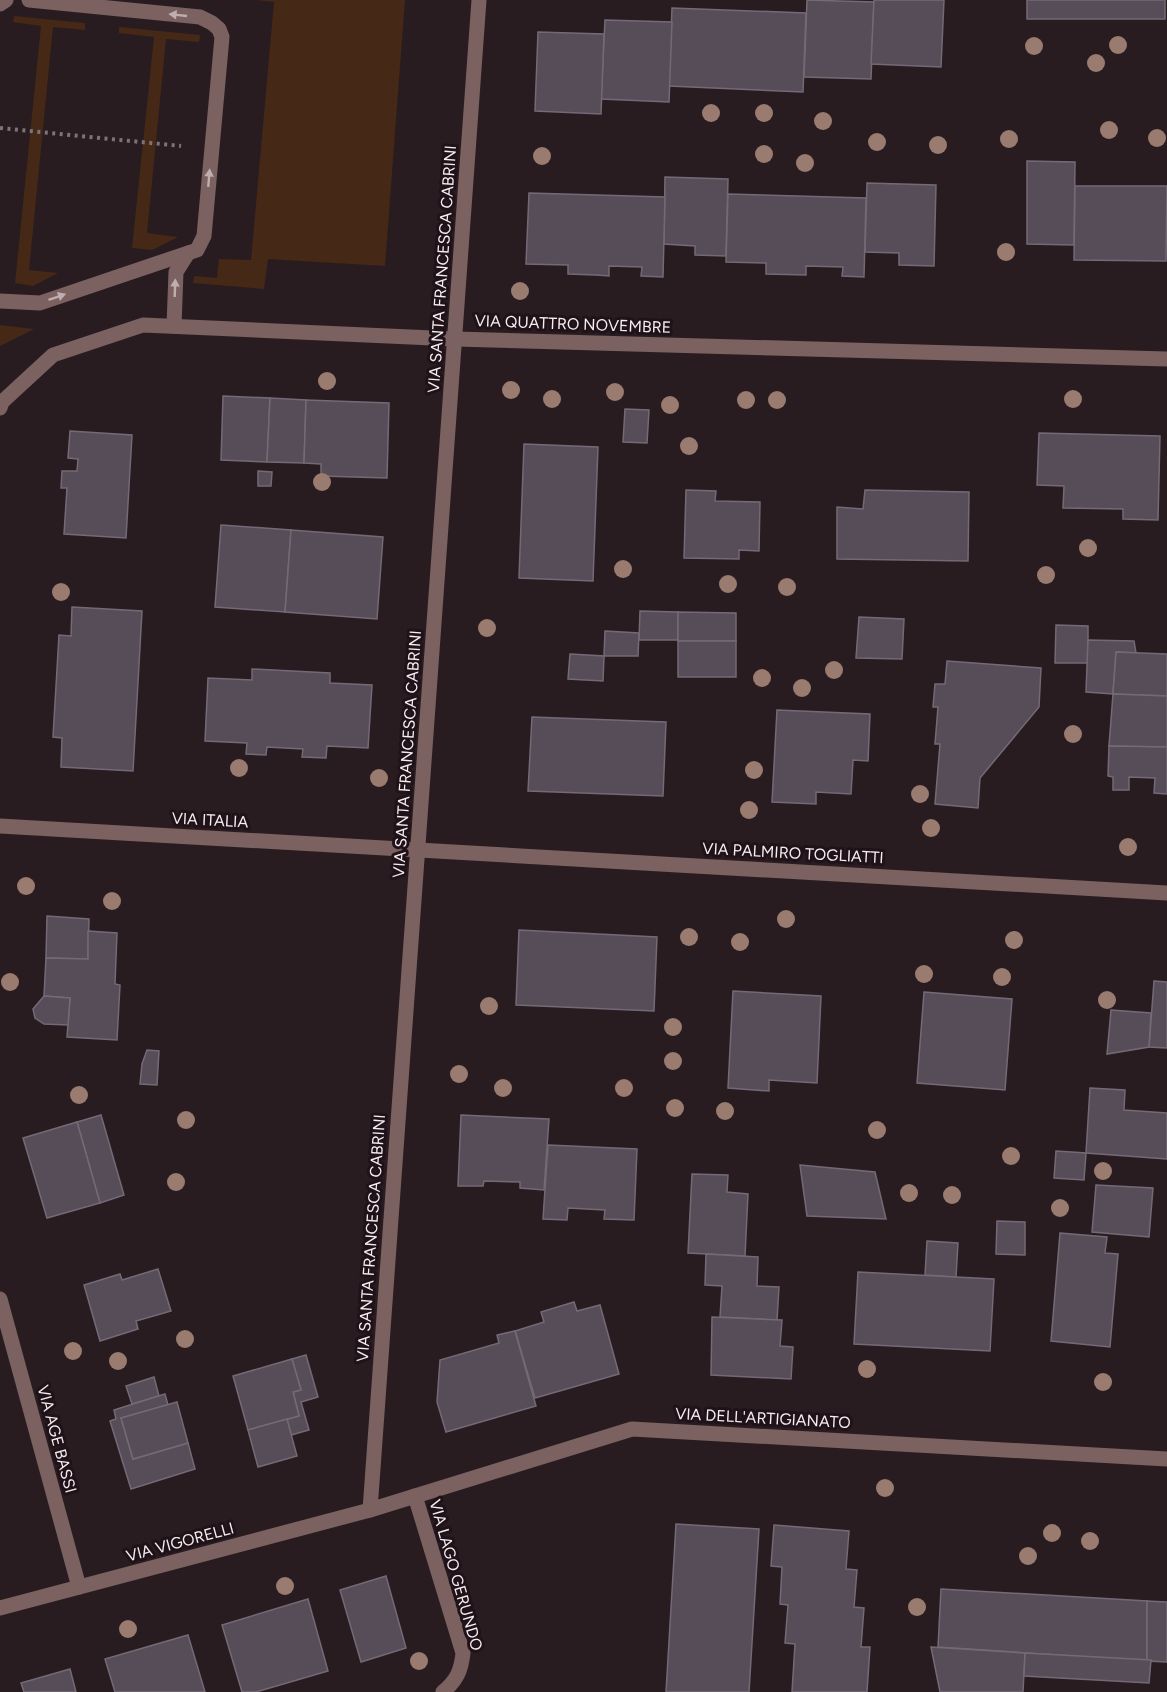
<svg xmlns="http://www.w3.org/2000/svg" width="1167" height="1692" font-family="Figtree,sans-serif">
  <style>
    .green { fill: #452816 }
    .building { fill: #564d58; stroke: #746a76; stroke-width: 1.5 }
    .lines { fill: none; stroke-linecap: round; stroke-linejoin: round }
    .path { stroke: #7e7378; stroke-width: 4; stroke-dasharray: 3 4.5; stroke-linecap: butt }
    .minor { stroke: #7b6160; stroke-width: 15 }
    .tree { fill: #9a7b6f }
    .oneway { fill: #bfaeaf }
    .labels { text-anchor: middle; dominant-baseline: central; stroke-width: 6; stroke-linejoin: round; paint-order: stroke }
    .street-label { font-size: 16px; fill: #f6edf0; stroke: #1f1218 }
  </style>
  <rect width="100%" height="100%" fill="#281c21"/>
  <g class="green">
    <polygon points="256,0 405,0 385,266 268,259 264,289 193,283 194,276 217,278 219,259 251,260 274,2"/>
    <polygon points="14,16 85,23 85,30 53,27 29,270 58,273 33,286 15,283 41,26 13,22"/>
    <polygon points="119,27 200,35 199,42 166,39 147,233 178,237 152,250 132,248 154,37 119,33"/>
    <polygon points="0,325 34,329 0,346"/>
  </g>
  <g class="building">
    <polygon points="807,0 874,2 871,79 804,77"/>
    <polygon points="874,0 944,0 941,67 871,64"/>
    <rect x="1027" y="0" width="138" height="19"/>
    <polygon points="672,8 806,13 803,92 669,86"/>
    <polygon points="605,20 672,22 669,102 601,99"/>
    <polygon points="538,32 604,34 601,114 535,111"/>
    <polygon points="1027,161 1075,162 1074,245 1027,244"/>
    <polygon points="665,177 728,179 726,256 695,255 695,246 664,244"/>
    <polygon points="867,183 936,185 934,266 899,265 899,253 865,252"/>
    <polygon points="1075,186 1167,186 1166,261 1074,260"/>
    <polygon points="529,193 665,197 663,277 641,276 642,267 609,266 609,276 596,275 568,274 568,265 526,264"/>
    <polygon points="728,194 866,198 864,277 842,276 843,267 806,266 806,275 766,274 766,263 726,262"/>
    <polygon points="223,396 270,398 267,462 221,460"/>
    <polygon points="270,398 306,400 304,463 267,462"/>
    <polygon points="306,400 389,403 387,478 321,476 321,464 304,463"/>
    <polygon points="625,409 649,410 647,443 623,442"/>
    <polygon points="70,431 132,435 126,538 64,534 67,488 61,488 62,471 77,471 78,459 68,458"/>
    <polygon points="1039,433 1160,436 1158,520 1123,519 1123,509 1063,508 1064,486 1037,485"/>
    <polygon points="524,444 598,447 593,581 519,578"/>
    <polygon points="258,471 272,472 271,486 258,486"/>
    <polygon points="686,490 716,491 715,501 760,502 759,551 739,550 739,559 684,558"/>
    <polygon points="865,490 969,492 968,561 837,559 837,507 863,509"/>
    <polygon points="221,525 291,530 285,612 215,607"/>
    <polygon points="291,530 383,537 377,619 285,612"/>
    <polygon points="72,607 142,611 133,771 61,767 62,738 53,737 59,635 71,636"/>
    <polygon points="640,611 678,612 678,640 639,640"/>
    <polygon points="678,612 736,613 736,641 678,641"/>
    <polygon points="859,617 904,619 902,659 856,658"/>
    <polygon points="1056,625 1088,626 1088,663 1055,663"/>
    <polygon points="605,631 639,633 638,656 604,656"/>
    <polygon points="1088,640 1134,641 1136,653 1116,652 1113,694 1086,692"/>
    <rect x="678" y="641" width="58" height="36"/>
    <polygon points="1116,652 1167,654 1167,696 1113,694"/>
    <polygon points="570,654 604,656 603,681 568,679"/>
    <polygon points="947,661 1041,668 1039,707 980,778 978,808 935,804 940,744 935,744 938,707 933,707 935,684 945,684"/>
    <polygon points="252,669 330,673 330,683 372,685 368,748 327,746 326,758 302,757 303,749 267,747 266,755 246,754 247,743 205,741 208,678 252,680"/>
    <polygon points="1113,694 1167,696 1167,747 1109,746"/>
    <polygon points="777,710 870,714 868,761 853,760 851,794 816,792 816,804 772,802"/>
    <polygon points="532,717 666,722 663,796 528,791"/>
    <polygon points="1109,746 1167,747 1167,794 1154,793 1155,778 1129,777 1129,790 1113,790 1113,777 1108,776"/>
    <polygon points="47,916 89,919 88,959 46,958"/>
    <polygon points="519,930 657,937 654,1011 516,1005"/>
    <polygon points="88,931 117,933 115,984 120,985 117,1040 67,1037 70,998 44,996 46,958 88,959"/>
    <polygon points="1154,981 1167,982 1167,1048 1149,1047"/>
    <polygon points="733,991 821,996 817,1083 769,1080 769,1091 728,1088"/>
    <polygon points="924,992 1012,999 1005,1090 917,1083"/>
    <polygon points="44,996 70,998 68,1025 44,1024 35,1018 33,1009"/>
    <polygon points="1111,1010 1151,1013 1149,1047 1107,1054"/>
    <polygon points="147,1050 159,1051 157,1085 140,1084 142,1064"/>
    <polygon points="1090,1088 1125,1090 1124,1110 1167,1113 1167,1159 1086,1153"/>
    <polygon points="101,1115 124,1195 100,1203 77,1122"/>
    <polygon points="461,1115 549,1119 544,1190 520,1188 520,1182 484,1181 483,1186 458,1186"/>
    <polygon points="77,1122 100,1203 47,1218 23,1138"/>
    <polygon points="548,1145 637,1149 634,1220 604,1219 605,1210 568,1208 567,1220 543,1219"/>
    <polygon points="1056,1151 1086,1153 1084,1180 1054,1178"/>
    <polygon points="800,1165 875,1172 886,1219 807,1216"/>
    <polygon points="692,1174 728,1175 727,1192 748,1194 745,1256 688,1253"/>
    <polygon points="1096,1185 1153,1188 1149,1237 1092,1232"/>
    <polygon points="997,1221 1025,1222 1025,1255 996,1254"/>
    <polygon points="1060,1233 1107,1237 1105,1253 1118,1254 1110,1347 1051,1341"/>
    <polygon points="927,1241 958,1243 956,1277 925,1275"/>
    <polygon points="706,1254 758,1257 757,1286 779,1287 777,1320 720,1317 722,1286 705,1285"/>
    <polygon points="158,1269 171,1311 136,1321 138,1329 100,1341 84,1285 120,1274 122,1280"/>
    <polygon points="858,1272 994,1279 990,1351 854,1344"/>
    <polygon points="574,1302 577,1311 600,1305 619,1374 535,1398 515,1331 544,1322 541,1312"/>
    <polygon points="712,1317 782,1320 780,1346 793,1347 791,1379 711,1375"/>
    <polygon points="515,1331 536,1406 446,1432 437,1402 440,1360 499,1343 497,1335"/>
    <polygon points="306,1355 318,1397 301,1402 309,1430 291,1435 287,1419 299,1416 293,1392 301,1390 292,1359"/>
    <polygon points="292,1359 301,1390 293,1392 299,1416 248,1430 233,1376"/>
    <polygon points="154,1377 159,1396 132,1404 126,1386"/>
    <polygon points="165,1394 168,1405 121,1418 133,1459 188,1443 195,1469 131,1489 110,1421 116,1419 114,1410"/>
    <polygon points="177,1402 188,1443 133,1459 121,1418"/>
    <polygon points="287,1419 297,1456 258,1467 248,1430"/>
    <polygon points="676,1524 759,1529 749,1692 666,1692"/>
    <polygon points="774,1525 849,1531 846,1569 857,1570 854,1607 864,1608 861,1647 870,1647 867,1692 792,1692 795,1644 785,1643 788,1605 780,1604 782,1567 771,1566"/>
    <polygon points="386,1576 406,1648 361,1662 340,1590"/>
    <polygon points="941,1589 1147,1601 1147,1661 938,1647"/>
    <polygon points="308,1599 328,1671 256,1692 242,1692 222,1625"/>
    <polygon points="1147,1601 1167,1602 1167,1662 1147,1661"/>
    <polygon points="188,1635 205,1692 115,1692 105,1659"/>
    <polygon points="931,1647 1025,1653 1023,1692 940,1692"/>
    <polygon points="1025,1653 1151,1660 1149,1683 1024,1676"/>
    <polygon points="70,1669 76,1692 24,1692 21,1683"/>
  </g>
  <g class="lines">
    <polyline class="path" points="0,128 181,146"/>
    <g class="minor">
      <polyline points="0,4 6,0"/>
      <polyline points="0,301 40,303 197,250 204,236 222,37 219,29 212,23 200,17 29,0"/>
      <polyline points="174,326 176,272 188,253"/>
      <polyline points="0,408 2,402 53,355 143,325 455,339 1167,359"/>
      <polyline points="0,826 1167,893"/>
      <polyline points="0,1299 79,1587"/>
      <path d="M415,1496L463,1653C461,1671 457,1680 443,1692"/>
      <polyline points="370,1510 479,0"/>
      <polyline points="0,1608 370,1510 632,1429 1167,1459"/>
    </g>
  </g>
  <g class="tree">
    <circle cx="1118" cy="45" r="9"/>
    <circle cx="1034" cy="46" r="9"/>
    <circle cx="1096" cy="63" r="9"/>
    <circle cx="711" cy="113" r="9"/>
    <circle cx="764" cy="113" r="9"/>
    <circle cx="823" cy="121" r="9"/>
    <circle cx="1109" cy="130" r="9"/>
    <circle cx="1157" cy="138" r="9"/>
    <circle cx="1009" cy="139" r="9"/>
    <circle cx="877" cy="142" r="9"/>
    <circle cx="938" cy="145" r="9"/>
    <circle cx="764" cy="154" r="9"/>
    <circle cx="542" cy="156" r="9"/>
    <circle cx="805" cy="163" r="9"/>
    <circle cx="1006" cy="252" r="9"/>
    <circle cx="520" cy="291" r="9"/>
    <circle cx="327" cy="381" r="9"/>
    <circle cx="511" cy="390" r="9"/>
    <circle cx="615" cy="392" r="9"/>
    <circle cx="552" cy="399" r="9"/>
    <circle cx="1073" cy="399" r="9"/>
    <circle cx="746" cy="400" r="9"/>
    <circle cx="777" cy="400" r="9"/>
    <circle cx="670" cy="405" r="9"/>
    <circle cx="689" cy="446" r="9"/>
    <circle cx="322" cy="482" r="9"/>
    <circle cx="1088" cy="548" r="9"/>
    <circle cx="623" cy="569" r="9"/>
    <circle cx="1046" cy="575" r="9"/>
    <circle cx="728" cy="584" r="9"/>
    <circle cx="787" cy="587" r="9"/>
    <circle cx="61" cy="592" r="9"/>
    <circle cx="487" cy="628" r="9"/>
    <circle cx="834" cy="670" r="9"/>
    <circle cx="762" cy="678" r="9"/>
    <circle cx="802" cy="688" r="9"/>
    <circle cx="1073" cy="734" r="9"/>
    <circle cx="239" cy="768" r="9"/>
    <circle cx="754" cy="770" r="9"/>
    <circle cx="379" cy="778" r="9"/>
    <circle cx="920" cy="794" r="9"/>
    <circle cx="749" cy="810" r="9"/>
    <circle cx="931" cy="828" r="9"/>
    <circle cx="1128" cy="847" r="9"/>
    <circle cx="26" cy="886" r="9"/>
    <circle cx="112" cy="901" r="9"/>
    <circle cx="786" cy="919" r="9"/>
    <circle cx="689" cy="937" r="9"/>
    <circle cx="1014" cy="940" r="9"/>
    <circle cx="740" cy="942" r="9"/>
    <circle cx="924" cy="974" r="9"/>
    <circle cx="1002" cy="977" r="9"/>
    <circle cx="10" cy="982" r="9"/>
    <circle cx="1107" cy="1000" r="9"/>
    <circle cx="489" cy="1006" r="9"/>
    <circle cx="673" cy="1027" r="9"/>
    <circle cx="673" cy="1061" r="9"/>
    <circle cx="459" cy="1074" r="9"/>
    <circle cx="503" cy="1088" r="9"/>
    <circle cx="624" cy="1088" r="9"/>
    <circle cx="79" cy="1095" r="9"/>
    <circle cx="675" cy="1108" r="9"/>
    <circle cx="725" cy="1111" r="9"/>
    <circle cx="186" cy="1120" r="9"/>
    <circle cx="877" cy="1130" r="9"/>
    <circle cx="1011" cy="1156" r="9"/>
    <circle cx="1103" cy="1171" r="9"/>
    <circle cx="176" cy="1182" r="9"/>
    <circle cx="909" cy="1193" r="9"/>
    <circle cx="952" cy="1195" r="9"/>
    <circle cx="1060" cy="1208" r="9"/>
    <circle cx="185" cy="1339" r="9"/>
    <circle cx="73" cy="1351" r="9"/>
    <circle cx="118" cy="1361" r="9"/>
    <circle cx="867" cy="1369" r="9"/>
    <circle cx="1103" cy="1382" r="9"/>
    <circle cx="885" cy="1488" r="9"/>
    <circle cx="1052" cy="1533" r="9"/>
    <circle cx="1090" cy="1541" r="9"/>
    <circle cx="1028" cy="1556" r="9"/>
    <circle cx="285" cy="1586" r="9"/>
    <circle cx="917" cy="1607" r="9"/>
    <circle cx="128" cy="1629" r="9"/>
    <circle cx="419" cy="1661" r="9"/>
  </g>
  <defs><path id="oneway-solid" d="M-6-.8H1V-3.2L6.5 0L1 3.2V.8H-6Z" transform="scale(1.5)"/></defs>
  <g class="oneway">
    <use href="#oneway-solid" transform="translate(178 15) rotate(-174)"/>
    <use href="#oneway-solid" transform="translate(209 178) rotate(-85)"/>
    <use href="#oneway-solid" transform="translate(175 288) rotate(-88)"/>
    <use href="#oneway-solid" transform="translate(57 297) rotate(-19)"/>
  </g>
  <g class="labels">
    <g class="street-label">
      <text transform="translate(442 269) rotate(-86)">VIA SANTA FRANCESCA CABRINI</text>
      <text transform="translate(573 324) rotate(2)">VIA QUATTRO NOVEMBRE</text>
      <text transform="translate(407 754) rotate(-86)">VIA SANTA FRANCESCA CABRINI</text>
      <text transform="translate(210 820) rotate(3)">VIA ITALIA</text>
      <text transform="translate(793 853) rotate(3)">VIA PALMIRO TOGLIATTI</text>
      <text transform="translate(371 1238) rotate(-86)">VIA SANTA FRANCESCA CABRINI</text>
      <text transform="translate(763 1418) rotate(3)">VIA DELL'ARTIGIANATO</text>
      <text transform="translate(57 1439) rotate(75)">VIA AGE BASSI</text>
      <text transform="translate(180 1542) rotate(-15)">VIA VIGORELLI</text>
      <text transform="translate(456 1575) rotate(74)">VIA LAGO GERUNDO</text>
    </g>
  </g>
</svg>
